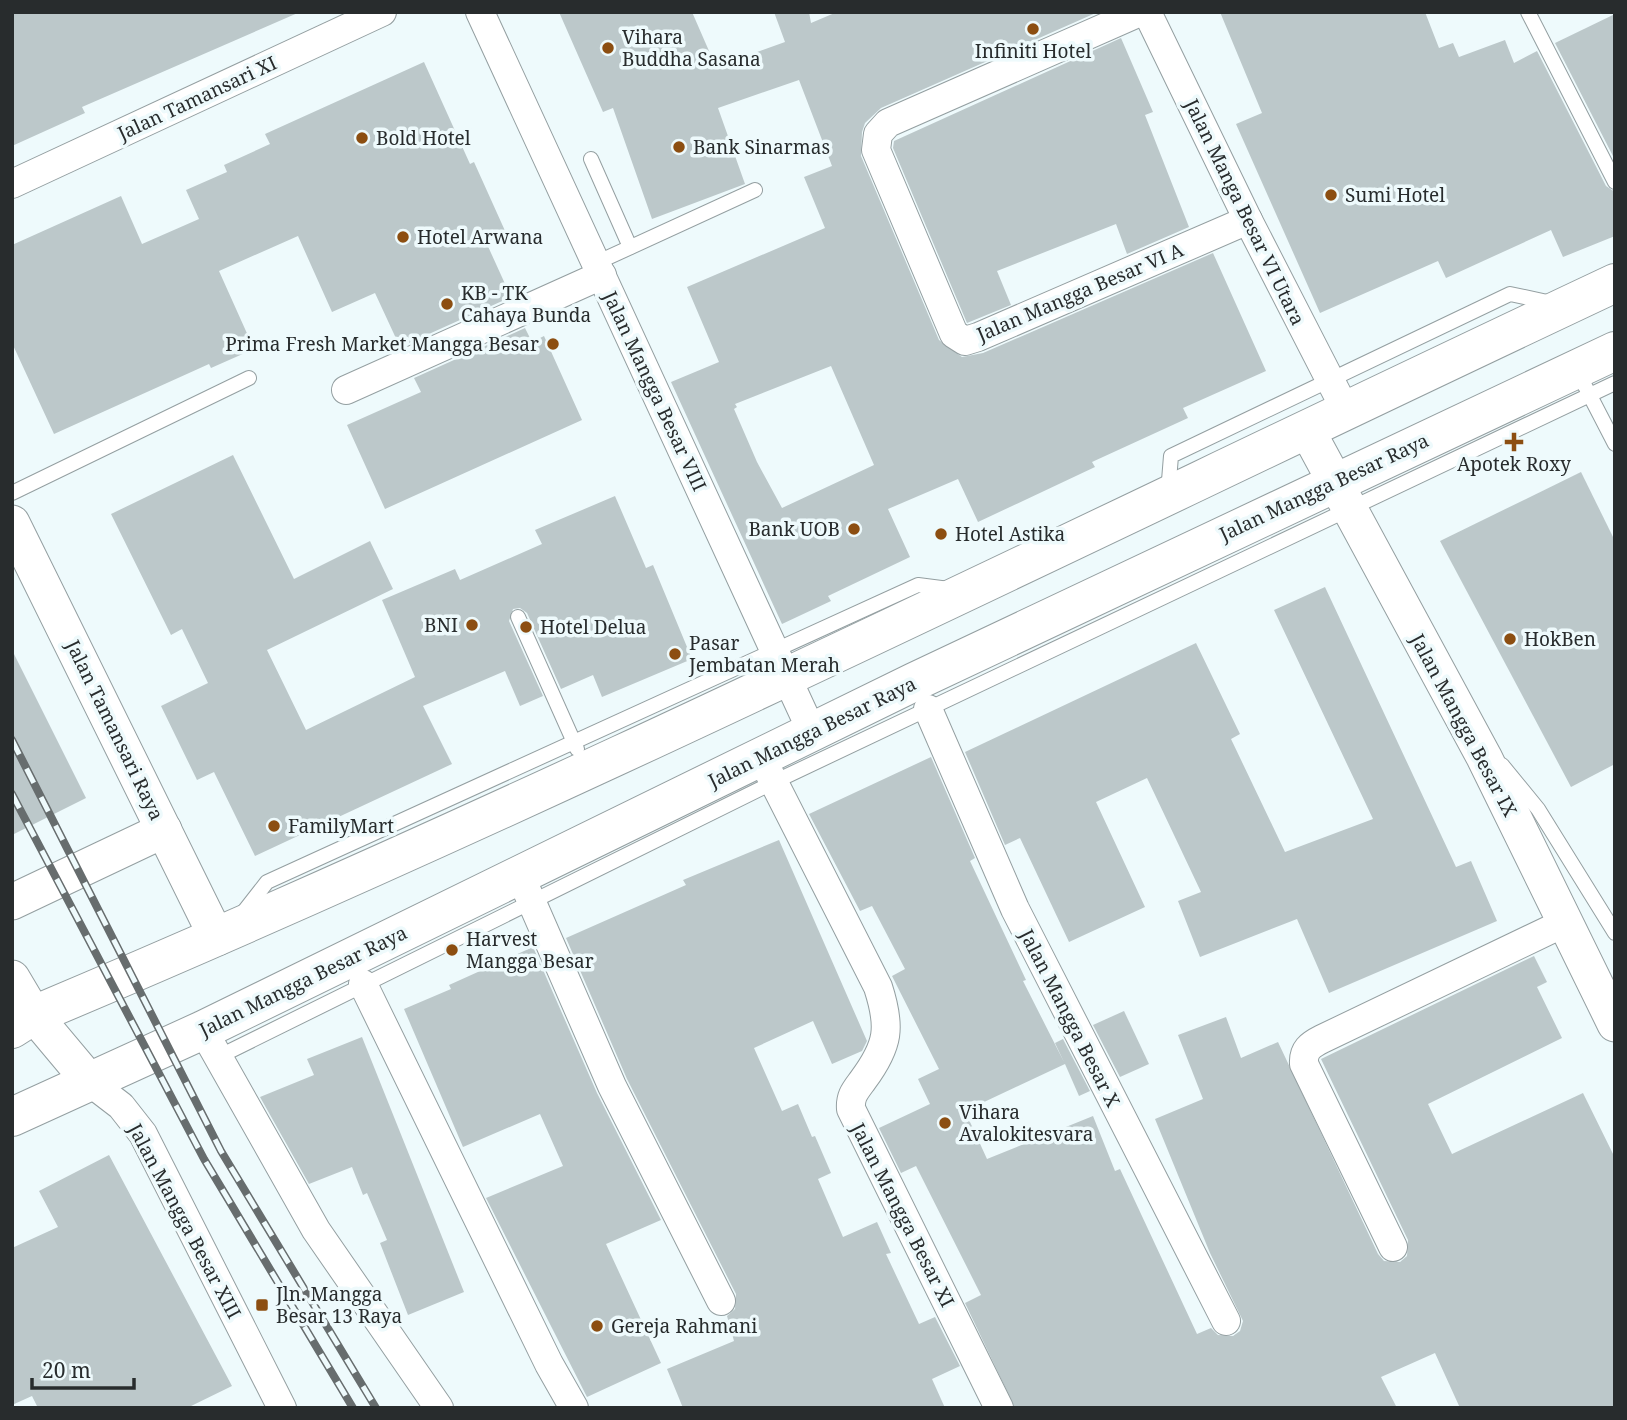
<svg xmlns="http://www.w3.org/2000/svg" width="1627" height="1420" font-family="'Noto Serif',serif">
  <style>
    .building { fill: #bcc8ca; fill-rule: evenodd }
    .lines { fill: none; stroke-linecap: round; stroke-linejoin: round }
    .service-casing { stroke: #949fa1; stroke-width: 16 }
    .minor-casing { stroke: #949fa1; stroke-width: 30 }
    .tertiary-casing { stroke: #949fa1; stroke-width: 37 }
    .secondary-casing { stroke: #949fa1; stroke-width: 40 }
    .service { stroke: #fff; stroke-width: 14 }
    .minor { stroke: #fff; stroke-width: 28 }
    .tertiary { stroke: #fff; stroke-width: 35 }
    .secondary { stroke: #fff; stroke-width: 38 }
    .rail-casing { stroke: #676d6e; stroke-width: 8 }
    .rail { stroke: #eefafc; stroke-width: 5; stroke-dasharray: 16; stroke-linecap: butt }
    .poi-dot { fill: #8c4e11; stroke: #eefafc; stroke-width: 2.5 }
    .labels { text-anchor: middle; dominant-baseline: central; stroke-width: 7; stroke-linejoin: round; paint-order: stroke }
    .poi-label { font-size: 19px; fill: #282c2d; stroke: #eefafc; text-anchor: start }
    .street-label { font-size: 19px; fill: #282c2d; stroke: #eefafc }
  </style>
  <rect width="100%" height="100%" fill="#eefafc"/>
  <g class="building">
    <polygon points="12,12 300,12 82,107 85,113 12,146"/>
    <path d="M559,12H692L716,67L785,42L774,12H809L811,23L837,12H1098L881,108L865,123L862,132L861,156L939,340L962,357L983,353L1213,253L1266,371L1183,408L1188,418L1092,462L1095,467L978,522L958,479L888,509L910,557L828,596L831,601L782,624L671,382L719,362L687,287L825,228L804,177L832,166L799,80L718,108L745,184L652,219L613,108L603,112ZM831,366L874,465L782,508L757,462L734,409L737,407L735,404Z"/>
    <polygon points="1220,12 1425,12 1439,48 1453,43 1459,57 1505,40 1514,63 1537,51 1606,186 1615,192 1615,236 1563,257 1551,230 1446,278 1438,261 1320,313 1236,124 1262,113"/>
    <polygon points="1615,14 1615,160 1555,43"/>
    <polygon points="1121,38 1153,112 1145,115 1189,227 1127,254 1116,224 997,271 1011,305 967,323 893,148 894,141"/>
    <polygon points="424,62 470,164 474,162 506,233 486,242 511,297 400,347 375,293 332,312 298,236 219,271 254,349 211,368 209,364 54,434 12,343 12,245 121,196 142,244 199,219 186,190 227,172 224,165 270,144 265,134"/>
    <polygon points="525,328 532,342 544,336 582,420 385,509 347,425 421,392 414,378"/>
    <polygon points="233,455 294,579 370,541 393,589 267,650 306,730 415,677 382,600 455,569 460,580 542,544 535,530 615,496 646,568 653,565 692,659 602,697 593,675 561,689 527,613 520,608 513,609 509,621 543,696 520,706 505,671 423,706 452,764 255,856 214,772 197,780 161,706 208,683 182,629 171,635 111,514"/>
    <polygon points="1581,472 1615,541 1615,764 1571,787 1440,541"/>
    <polygon points="1325,587 1456,867 1471,861 1497,921 1329,993 1297,919 1200,957 1178,901 1201,892 1147,778 1096,802 1145,907 1069,942 1020,838 1005,845 965,752 1196,643 1240,734 1231,739 1285,852 1373,819 1274,610"/>
    <polygon points="12,650 86,798 12,835"/>
    <polygon points="931,757 975,858 970,861 1026,980 1023,981 1064,1062 1055,1043 1063,1039 1090,1091 1079,1096 1065,1064 965,1111 987,1159 1093,1116 1115,1171 1120,1169 1197,1334 1211,1328 1218,1335 1233,1336 1240,1331 1243,1321 1210,1253 1155,1119 1203,1099 1178,1035 1226,1017 1241,1058 1278,1042 1378,1254 1384,1261 1400,1262 1407,1256 1408,1240 1321,1059 1534,956 1547,982 1537,987 1562,1038 1428,1104 1452,1154 1583,1093 1615,1158 1615,1408 1460,1408 1435,1353 1381,1377 1397,1408 1015,1408 965,1303 981,1295 916,1166 901,1173 879,1128 930,1104 918,1079 939,1069 892,976 905,969 872,906 860,911 809,814"/>
    <polygon points="779,840 867,1041 862,1051 832,1064 813,1021 754,1048 782,1111 798,1104 812,1137 815,1136 831,1173 818,1179 843,1237 877,1222 891,1253 886,1254 919,1324 935,1317 960,1366 932,1379 945,1408 683,1408 667,1369 734,1341 727,1316 735,1309 736,1294 627,1079 566,938 686,885 683,880"/>
    <polygon points="533,947 597,1093 661,1220 606,1244 661,1363 587,1397 486,1198 563,1166 540,1114 463,1147 404,1009 451,989 449,985"/>
    <polygon points="1124,1011 1149,1064 1120,1077 1093,1025"/>
    <polygon points="362,1037 464,1292 408,1315 380,1243 387,1240 367,1193 363,1195 352,1167 309,1184 260,1097 314,1075 307,1059"/>
    <polygon points="109,1155 232,1386 187,1408 38,1408 32,1396 12,1405 12,1248 58,1227 39,1191"/>
  </g>
  <g class="lines">
    <defs>
      <g id="service">
        <polyline points="1528,12 1615,182"/>
        <polyline points="591,159 630,247"/>
        <polyline points="596,263 755,190"/>
        <polyline points="1585,386 1615,444"/>
        <polyline points="12,493 249,378"/>
        <polyline points="1168,493 1171,456 1510,294 1552,303"/>
        <polyline points="518,617 577,749"/>
        <polyline points="1502,765 1538,809 1615,933"/>
        <polyline points="242,914 267,882 918,585 949,589"/>
        <polyline points="218,1057 774,782 1615,383"/>
      </g>
      <g id="minor">
        <polyline points="480,12 812,732"/>
        <polyline points="1140,12 888,123 878,134 876,150 954,334 965,341 978,337 1248,220"/>
        <polyline points="1147,12 1248,220 1346,411"/>
        <polyline points="12,184 382,12"/>
        <polyline points="346,390 602,275"/>
        <polyline points="928,709 1015,909 1226,1321"/>
        <path d="M761,757L878,987C891,1027 889,1045 863,1080C855,1091 850,1096 851,1109L999,1408"/>
        <polyline points="520,875 612,1086 721,1301"/>
        <polyline points="363,984 549,1364 574,1408"/>
        <polyline points="203,1030 316,1230 439,1408"/>
        <polyline points="91,1083 121,1106 143,1134 282,1408"/>
        <path d="M1393,1247L1304,1064C1303,1050 1310,1045 1322,1039L1564,923"/>
      </g>
      <g id="tertiary">
        <polyline points="1307,430 1484,757 1615,1024"/>
        <polyline points="12,523 217,938"/>
        <polyline points="12,902 164,830"/>
        <polyline points="12,978 34,1015 91,1083"/>
      </g>
      <g id="secondary">
        <path d="M12,1029L34,1015C569,790 1090,530 1615,283"/>
        <polyline points="12,1117 203,1030 914,682 1615,351"/>
      </g>
    </defs>
    <use href="#service" class="service-casing"/>
    <use href="#minor" class="minor-casing"/>
    <use href="#tertiary" class="tertiary-casing"/>
    <use href="#secondary" class="secondary-casing"/>
    <use href="#service" class="service"/>
    <use href="#minor" class="minor"/>
    <use href="#tertiary" class="tertiary"/>
    <use href="#secondary" class="secondary"/>
    <defs>
      <g id="rail">
        <polyline points="12,740 221,1151 376,1408"/>
        <polyline points="12,794 204,1159 353,1408"/>
      </g>
    </defs>
    <use href="#rail" class="rail-casing"/>
    <use href="#rail" class="rail"/>
  </g>
  <g class="poi-dot">
    <circle cx="1033" cy="29" r="7"/>
    <circle cx="608" cy="48" r="7"/>
    <circle cx="362" cy="138" r="7"/>
    <circle cx="679" cy="147" r="7"/>
    <circle cx="1331" cy="195" r="7"/>
    <circle cx="403" cy="237" r="7"/>
    <circle cx="447" cy="304" r="7"/>
    <circle cx="553" cy="344" r="7"/>
    <path d="M1510.5 431.5h7v7h7v7h-7v7h-7v-7h-7v-7h7z"/>
    <circle cx="854" cy="529" r="7"/>
    <circle cx="941" cy="534" r="7"/>
    <circle cx="472" cy="625" r="7"/>
    <circle cx="526" cy="627" r="7"/>
    <circle cx="1510" cy="639" r="7"/>
    <circle cx="675" cy="654" r="7"/>
    <circle cx="274" cy="826" r="7"/>
    <circle cx="452" cy="950" r="7"/>
    <circle cx="945" cy="1123" r="7"/>
    <rect x="255" y="1298" width="14" height="14" rx="3.5"/>
    <circle cx="597" cy="1326" r="7"/>
  </g>
  <g class="labels">
    <g class="poi-label">
      <text x="622" y="37">Vihara<tspan x="622" dy="22">Buddha Sasana</tspan></text>
      <text x="1033" y="51" text-anchor="middle">Infiniti Hotel</text>
      <text x="376" y="138">Bold Hotel</text>
      <text x="693" y="147">Bank Sinarmas</text>
      <text x="1345" y="195">Sumi Hotel</text>
      <text x="417" y="237">Hotel Arwana</text>
      <text x="461" y="293">KB - TK<tspan x="461" dy="22">Cahaya Bunda</tspan></text>
      <text x="539" y="344" text-anchor="end">Prima Fresh Market Mangga Besar</text>
      <text x="1514" y="464" text-anchor="middle">Apotek Roxy</text>
      <text x="840" y="529" text-anchor="end">Bank UOB</text>
      <text x="955" y="534">Hotel Astika</text>
      <text x="458" y="625" text-anchor="end">BNI</text>
      <text x="540" y="627">Hotel Delua</text>
      <text x="1524" y="639">HokBen</text>
      <text x="689" y="643">Pasar<tspan x="689" dy="22">Jembatan Merah</tspan></text>
      <text x="288" y="826">FamilyMart</text>
      <text x="466" y="939">Harvest<tspan x="466" dy="22">Mangga Besar</tspan></text>
      <text x="959" y="1112">Vihara<tspan x="959" dy="22">Avalokitesvara</tspan></text>
      <text x="276" y="1294">Jln. Mangga<tspan x="276" dy="22">Besar 13 Raya</tspan></text>
      <text x="611" y="1326">Gereja Rahmani</text>
    </g>
    <g class="street-label">
      <text transform="translate(197 98) rotate(-25)">Jalan Tamansari XI</text>
      <text transform="translate(1245 212) rotate(64)">Jalan Manga Besar VI Utara</text>
      <text transform="translate(1080 292) rotate(-23)">Jalan Mangga Besar VI A</text>
      <text transform="translate(655 391) rotate(65)">Jalan Mangga Besar VIII</text>
      <text transform="translate(1324 487) rotate(-25)">Jalan Mangga Besar Raya</text>
      <text transform="translate(1464 725) rotate(62)">Jalan Mangga Besar IX</text>
      <text transform="translate(115 730) rotate(64)">Jalan Tamansari Raya</text>
      <text transform="translate(812 732) rotate(-26)">Jalan Mangga Besar Raya</text>
      <text transform="translate(303 981) rotate(-26)">Jalan Mangga Besar Raya</text>
      <text transform="translate(1070 1018) rotate(63)">Jalan Mangga Besar X</text>
      <text transform="translate(903 1215) rotate(63)">Jalan Mangga Besar XI</text>
      <text transform="translate(185 1221) rotate(62)">Jalan Mangga Besar XIII</text>
    </g>
  </g>
  <rect width="1627" height="1420" fill="none" stroke="#282c2d" stroke-width="28"/>
  <path d="M32 1378v10h102v-10" fill="none" stroke="#282c2d" stroke-width="3.5"/>
  <text x="42" y="1378" font-size="21" fill="#282c2d" stroke="#eefafc" stroke-width="5" paint-order="stroke">20 m</text>
</svg>
